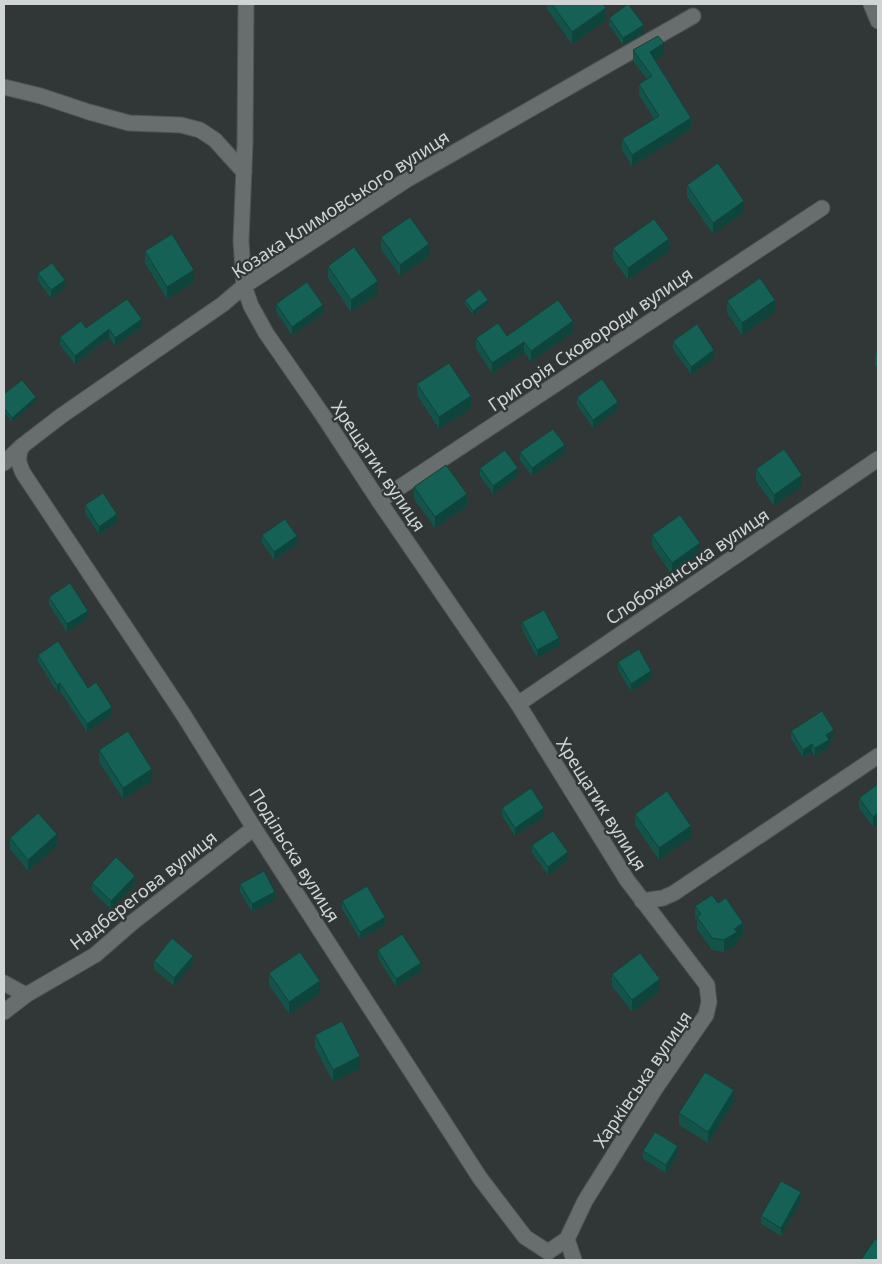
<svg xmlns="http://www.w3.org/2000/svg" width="882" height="1264" font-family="'Noto Sans',sans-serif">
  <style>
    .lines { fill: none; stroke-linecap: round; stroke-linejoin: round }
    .minor-casing { stroke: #505455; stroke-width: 17 }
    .minor { stroke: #686d6e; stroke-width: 15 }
    .wall { fill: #135349 }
    .shaded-wall { fill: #0f443c }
    .building { fill: #166155; stroke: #0f443c }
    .labels { text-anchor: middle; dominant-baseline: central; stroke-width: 4.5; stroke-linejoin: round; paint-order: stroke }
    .street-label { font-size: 18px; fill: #d1d4d5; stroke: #313636 }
  </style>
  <rect width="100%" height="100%" fill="#313636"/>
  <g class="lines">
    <defs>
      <g id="minor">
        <polyline points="871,4 878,21"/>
        <polyline points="4,87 41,96 89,112 129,123 181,125 200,130 215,140 244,172"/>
        <path d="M22,446C17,457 18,462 23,473L183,714L254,828L480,1178L525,1237L548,1252L567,1239L585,1201L655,1089L706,1015L709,1002L707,985L627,880L518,704L379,501L322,414L266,333L251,306L244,286L241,241L245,143L246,4"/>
        <polyline points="4,463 22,446 61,416 223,304 244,286 408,179 693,16"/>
        <polyline points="379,501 822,208"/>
        <polyline points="518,704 878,459"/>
        <polyline points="642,901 663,898 674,893 878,756"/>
        <polyline points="4,983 26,995"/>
        <polyline points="4,1012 26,995 95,955 133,922 254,828"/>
        <polyline points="567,1239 574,1260"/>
      </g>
    </defs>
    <use href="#minor" class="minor-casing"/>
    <use href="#minor" class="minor"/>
  </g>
  <g class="wall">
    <polygon points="547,4 603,4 606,20 572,44 547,9"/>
    <polygon points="609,18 644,33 623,45 609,25"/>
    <polygon points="633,50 664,54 655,60 691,129 632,166 622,150 622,139 654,119 639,95 639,84 647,79 633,61"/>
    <polygon points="687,185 744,212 713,234 687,197"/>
    <polygon points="381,237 429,256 400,276 381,249"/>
    <polygon points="613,248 669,251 628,280 613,259"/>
    <polygon points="145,251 194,282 167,299 145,263"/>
    <polygon points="328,266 378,293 351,312 328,278"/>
    <polygon points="38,273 65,288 51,298 38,281"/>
    <polygon points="465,300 488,304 473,315 465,304"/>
    <polygon points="727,301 775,312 742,335 727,313"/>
    <polygon points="276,304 323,313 292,335 276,312"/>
    <polygon points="142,327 115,346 109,337 75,364 60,345 60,337 86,328"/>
    <polygon points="573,332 531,362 524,352 492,373 476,349 476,338"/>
    <polygon points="673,341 714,358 691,374 673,349"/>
    <polygon points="878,351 878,369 875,365 875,353"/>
    <polygon points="417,384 471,408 439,429 417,395"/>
    <polygon points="4,394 36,401 12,422 4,412"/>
    <polygon points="577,397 618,410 593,428 577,405"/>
    <polygon points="520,452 565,453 532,476 520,460"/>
    <polygon points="480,468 518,476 493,494 480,476"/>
    <polygon points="756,469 802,486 774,506 756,481"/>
    <polygon points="414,487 467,506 435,528 414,499"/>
    <polygon points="85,505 117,522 99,534 85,513"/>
    <polygon points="262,535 297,544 274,560 262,543"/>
    <polygon points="652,535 700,555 672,575 652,546"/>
    <polygon points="49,597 88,618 67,632 49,605"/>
    <polygon points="522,622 559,646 537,658 522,629"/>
    <polygon points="38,655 112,715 87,732 60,691 57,692 38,662"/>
    <polygon points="618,662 651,679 631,691 618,670"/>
    <polygon points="791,731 834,738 829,741 829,748 815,756 812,752 803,757 791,739"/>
    <polygon points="99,750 152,781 123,799 99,762"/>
    <polygon points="878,784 873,827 859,808 859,798"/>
    <polygon points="502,808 544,816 515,836 502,816"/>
    <polygon points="635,814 691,837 659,860 635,825"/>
    <polygon points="10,838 57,846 28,871 10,849"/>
    <polygon points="532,845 568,860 548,875 532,853"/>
    <polygon points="92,883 135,884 111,909 92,891"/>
    <polygon points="240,884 275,900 252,912 240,892"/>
    <polygon points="342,901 385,925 360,939 342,909"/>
    <polygon points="718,903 743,935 737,939 737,944 724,952 712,950 697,929 697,920 695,918 695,906"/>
    <polygon points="378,950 421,971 396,987 378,958"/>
    <polygon points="154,961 193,964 174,986 154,969"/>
    <polygon points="269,973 320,993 289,1014 269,985"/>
    <polygon points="612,974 660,991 632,1012 612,986"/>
    <polygon points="315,1035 360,1068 333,1082 315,1047"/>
    <polygon points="734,1102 708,1143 679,1125 679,1113"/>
    <polygon points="643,1151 678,1154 666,1173 643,1159"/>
    <polygon points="801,1200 781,1236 761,1224 761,1216"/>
  </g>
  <g class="shaded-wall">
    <polygon points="606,8 606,20 572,44 572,32"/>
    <polygon points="644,25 644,33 623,45 623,38"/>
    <polygon points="664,43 664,54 650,64 650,52"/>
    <polygon points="691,118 691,129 632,166 632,155"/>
    <polygon points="744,201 744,212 713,234 713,223"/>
    <polygon points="669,239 669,251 628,280 628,268"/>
    <polygon points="429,244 429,256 400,276 400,265"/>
    <polygon points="194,270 194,282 167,299 167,287"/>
    <polygon points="65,280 65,288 51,298 51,290"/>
    <polygon points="378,281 378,293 351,312 351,300"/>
    <polygon points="488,300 488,304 473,315 473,311"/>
    <polygon points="775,300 775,312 742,335 742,323"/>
    <polygon points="323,305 323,313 292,335 292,327"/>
    <polygon points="142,319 142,327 115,346 115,338"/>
    <polygon points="573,321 573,332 531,362 531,351"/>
    <polygon points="109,329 109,337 75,364 75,356"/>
    <polygon points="524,342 524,352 492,373 492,363"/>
    <polygon points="714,350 714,358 691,374 691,367"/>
    <polygon points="471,396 471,408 439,429 439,417"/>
    <polygon points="36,397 36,401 12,422 12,418"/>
    <polygon points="618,402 618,410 593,428 593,420"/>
    <polygon points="565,445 565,453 532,476 532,468"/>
    <polygon points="518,468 518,476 493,494 493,486"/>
    <polygon points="802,475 802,486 774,506 774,495"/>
    <polygon points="467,494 467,506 435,528 435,517"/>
    <polygon points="117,514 117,522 99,534 99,527"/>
    <polygon points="297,536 297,544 274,560 274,552"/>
    <polygon points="700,543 700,555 672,575 672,563"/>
    <polygon points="88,611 88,618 67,632 67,624"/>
    <polygon points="559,638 559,646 537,658 537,650"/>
    <polygon points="651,671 651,679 631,691 631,684"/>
    <polygon points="60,683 60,691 57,692 57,685"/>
    <polygon points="112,707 112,715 87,732 87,724"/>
    <polygon points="834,730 834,738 829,741 829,748 815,756 815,748 826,735"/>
    <polygon points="812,744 812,752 803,757 803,750"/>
    <polygon points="152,769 152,781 123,799 123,788"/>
    <polygon points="544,808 544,816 515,836 515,828"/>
    <polygon points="878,813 878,824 873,827 873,817"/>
    <polygon points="691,826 691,837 659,860 659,848"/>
    <polygon points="57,834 57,846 28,871 28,860"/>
    <polygon points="568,852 568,860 548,875 548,867"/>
    <polygon points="135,876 135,884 111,909 111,901"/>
    <polygon points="275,892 275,900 252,912 252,904"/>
    <polygon points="385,917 385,925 360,939 360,932"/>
    <polygon points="743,923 743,935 737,939 737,944 724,952 724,940 734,929"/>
    <polygon points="193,956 193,964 174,986 174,978"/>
    <polygon points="421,963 421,971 396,987 396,979"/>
    <polygon points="660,979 660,991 632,1012 632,1000"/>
    <polygon points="320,981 320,993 289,1014 289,1002"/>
    <polygon points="360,1056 360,1068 333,1082 333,1070"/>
    <polygon points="734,1090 734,1102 708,1143 708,1132"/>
    <polygon points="678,1146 678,1154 666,1173 666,1165"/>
    <polygon points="801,1192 801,1200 781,1236 781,1228"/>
  </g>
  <g class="building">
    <polygon points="552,4 603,4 606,8 572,32"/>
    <polygon points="628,4 644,25 623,38 609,18"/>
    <polygon points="658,36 664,43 650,52 691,118 632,155 622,139 659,116 639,84 652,76 633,50"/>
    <polygon points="718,163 744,201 713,223 687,185"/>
    <polygon points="410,217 429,244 400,265 381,237"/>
    <polygon points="654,219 669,239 628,268 613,248"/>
    <polygon points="172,234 194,270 167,287 145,251"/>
    <polygon points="354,247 378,281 351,300 328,266"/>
    <polygon points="52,263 65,280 51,290 38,273"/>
    <polygon points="760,278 775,300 742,323 727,301"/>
    <polygon points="307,282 323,305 292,327 276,304"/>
    <polygon points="480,289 488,300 473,311 465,300"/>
    <polygon points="127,299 142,319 115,338 109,329 75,356 60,337 81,321 86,328"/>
    <polygon points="558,300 573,321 531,351 524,342 492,363 476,338 498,323 507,336"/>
    <polygon points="697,324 714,350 691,367 673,341"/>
    <polygon points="878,351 878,357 875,353"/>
    <polygon points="449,363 471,396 439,417 417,384"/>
    <polygon points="602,379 618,402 593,420 577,397"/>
    <polygon points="22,380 36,397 12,418 4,408 4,394"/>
    <polygon points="553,429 565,445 532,468 520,452"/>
    <polygon points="784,449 802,475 774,495 756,469"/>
    <polygon points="505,450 518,468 493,486 480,468"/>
    <polygon points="446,465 467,494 435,517 414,487"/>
    <polygon points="103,493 117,514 99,527 85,505"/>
    <polygon points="680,515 700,543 672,563 652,535"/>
    <polygon points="285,519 297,536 274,552 262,535"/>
    <polygon points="70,583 88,611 67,624 49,597"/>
    <polygon points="544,610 559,638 537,650 522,622"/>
    <polygon points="58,641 88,688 96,682 112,707 87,724 60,683 57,685 38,655"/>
    <polygon points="639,649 651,671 631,684 618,662"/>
    <polygon points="822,711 834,730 826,735 829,740 815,748 812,744 803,750 791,731"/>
    <polygon points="128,731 152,769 123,788 99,750"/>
    <polygon points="878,784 878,813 873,817 859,798"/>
    <polygon points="531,788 544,808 515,828 502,808"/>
    <polygon points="667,791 691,826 659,848 635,814"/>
    <polygon points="38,813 57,834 28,860 10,838"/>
    <polygon points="553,831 568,852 548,867 532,845"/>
    <polygon points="116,857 135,876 111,901 92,883"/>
    <polygon points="264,871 275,892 252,904 240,884"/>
    <polygon points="367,886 385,917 360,932 342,901"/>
    <polygon points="712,895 718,903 726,898 743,923 734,929 737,932 724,940 712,938 697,917 701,914 695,906"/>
    <polygon points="402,934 421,963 396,979 378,950"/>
    <polygon points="172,938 193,956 174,978 154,961"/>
    <polygon points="300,952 320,981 289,1002 269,973"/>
    <polygon points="640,953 660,979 632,1000 612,974"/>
    <polygon points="342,1021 360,1056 333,1070 315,1035"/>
    <polygon points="705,1072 734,1090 708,1132 679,1113"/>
    <polygon points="655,1132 678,1146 666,1165 643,1151"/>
    <polygon points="781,1181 801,1192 781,1228 761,1216"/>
    <polygon points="875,1239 878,1241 878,1260 861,1260"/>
  </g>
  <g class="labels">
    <g class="street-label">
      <text transform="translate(340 204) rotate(-33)">Козака Климовського вулиця</text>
      <text transform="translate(590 339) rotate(-34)">Григорія Сковороди вулиця</text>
      <text transform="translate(379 466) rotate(56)">Хрещатик вулиця</text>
      <text transform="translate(687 566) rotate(-34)">Слобожанська вулиця</text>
      <text transform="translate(602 804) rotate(58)">Хрещатик вулиця</text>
      <text transform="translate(295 855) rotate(58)">Подільска вулиця</text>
      <text transform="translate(143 890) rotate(-38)">Надберегова вулиця</text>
      <text transform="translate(642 1079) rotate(-56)">Харківська вулиця</text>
    </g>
  </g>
  <rect width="882" height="1264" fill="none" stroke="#d1d4d5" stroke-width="10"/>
</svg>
